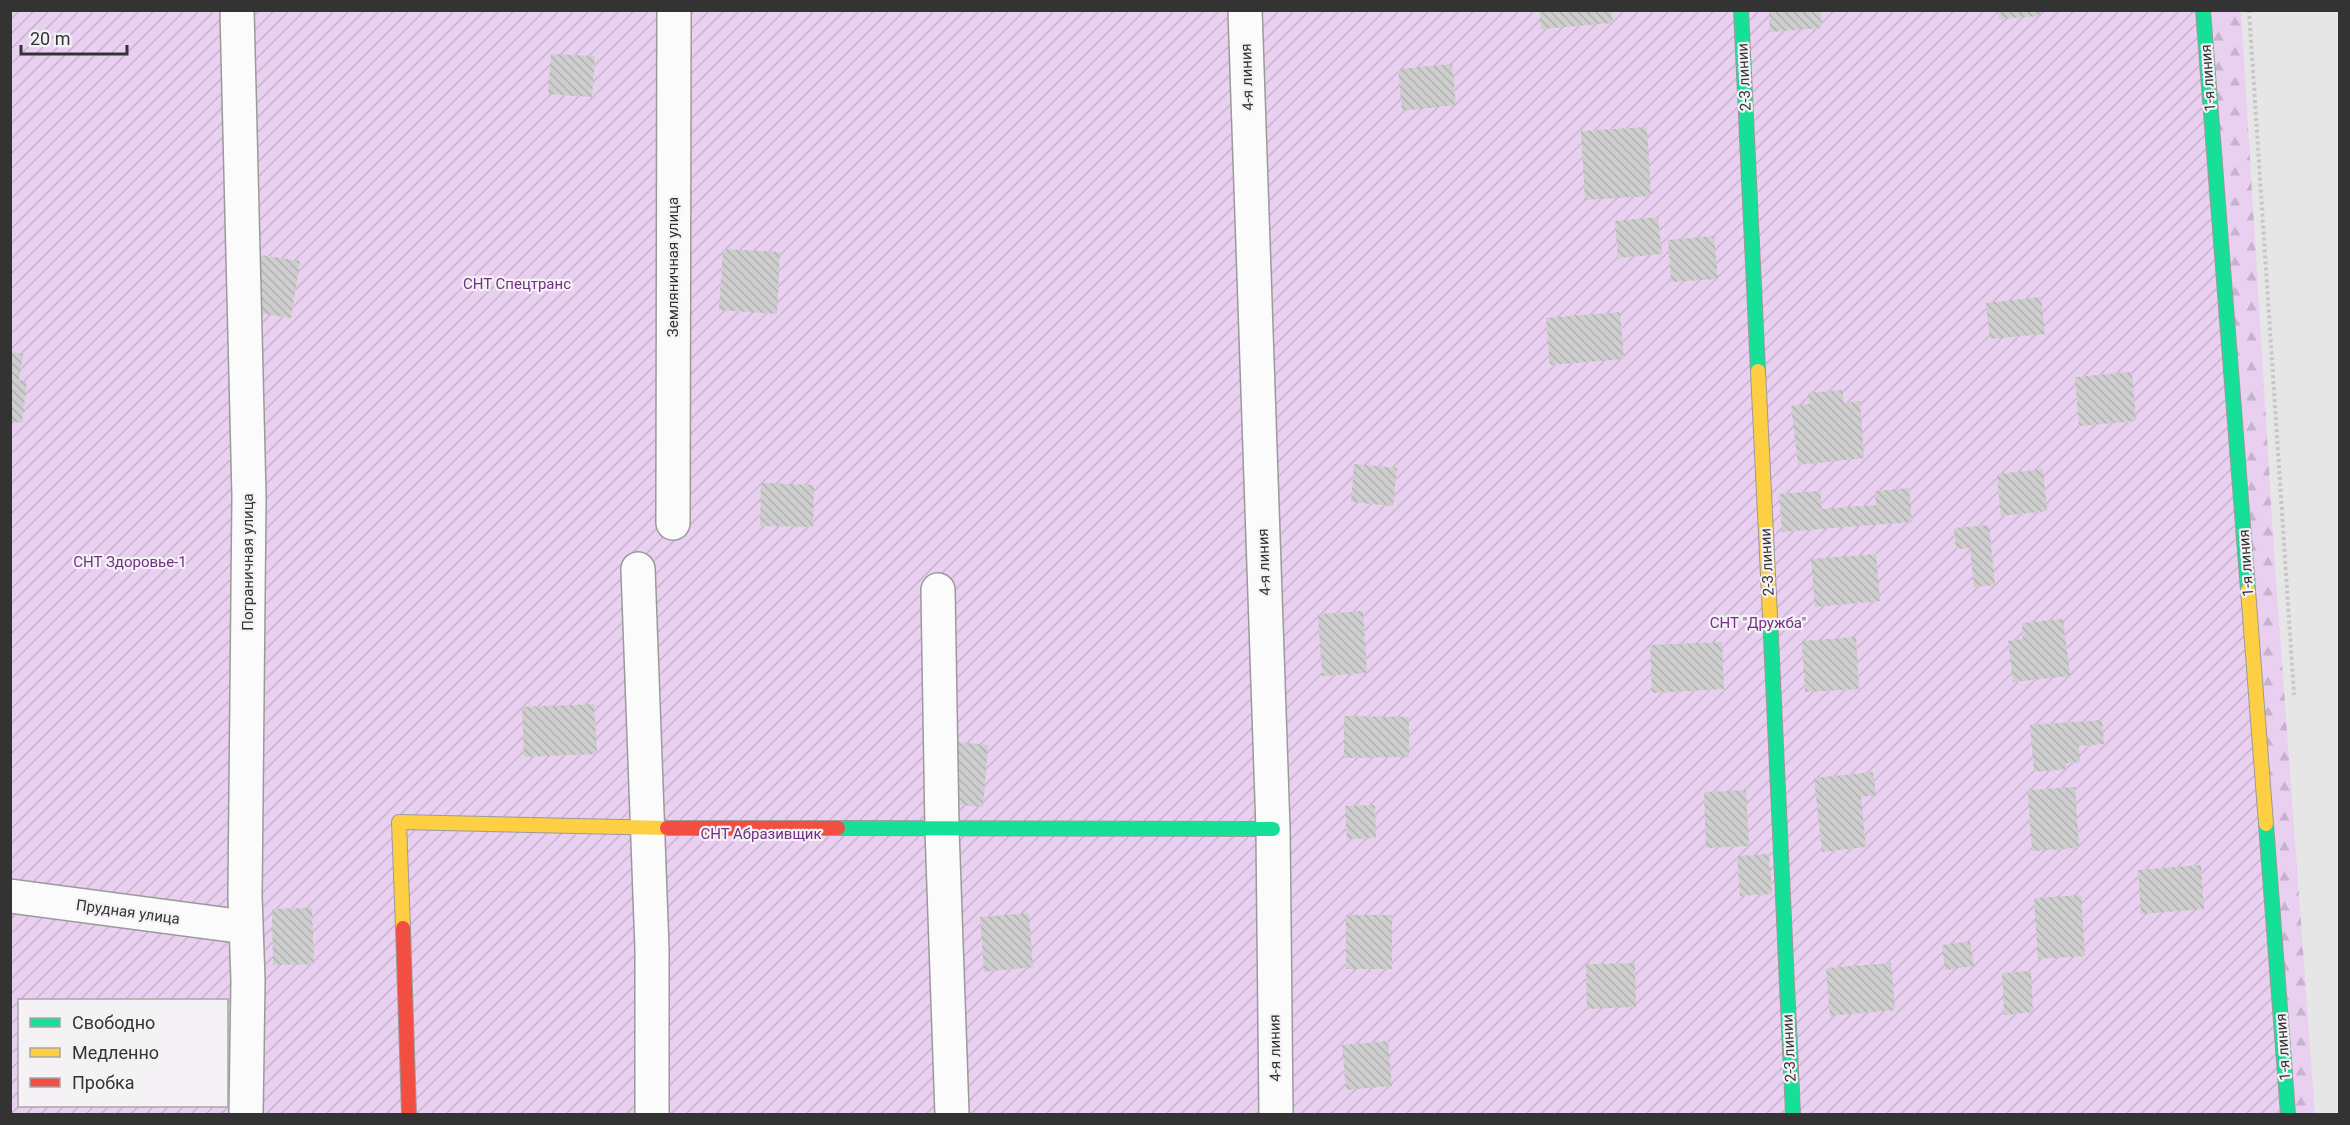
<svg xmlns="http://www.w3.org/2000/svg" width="2350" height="1125" font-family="Roboto,sans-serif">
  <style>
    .forest { fill: url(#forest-firs) }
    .garden { fill: url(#garden-furrows); fill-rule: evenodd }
    .building { fill: url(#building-back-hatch) }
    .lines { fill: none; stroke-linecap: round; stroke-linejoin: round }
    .street-casing { stroke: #9b9a9b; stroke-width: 36 }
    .fast-casing { stroke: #9b9a9b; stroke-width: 16 }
    .slow-casing { stroke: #9b9a9b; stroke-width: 16 }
    .jam-casing { stroke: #9b9a9b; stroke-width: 16 }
    .path { stroke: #c8c7c8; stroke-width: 4; stroke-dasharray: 3 3; stroke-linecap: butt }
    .street { stroke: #fbfbfb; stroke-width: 33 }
    .fast { stroke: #16e098; stroke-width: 14 }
    .slow { stroke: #ffcf43; stroke-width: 14 }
    .jam { stroke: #f24e42; stroke-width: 14 }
    .labels { text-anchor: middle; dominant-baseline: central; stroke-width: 4.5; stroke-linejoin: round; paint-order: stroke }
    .street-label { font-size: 15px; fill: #343334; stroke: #f4f2f5 }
    .park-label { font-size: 15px; fill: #732f86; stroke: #f4f2f5 }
  </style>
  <defs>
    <pattern id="forest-firs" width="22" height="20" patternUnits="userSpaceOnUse" patternTransform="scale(1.5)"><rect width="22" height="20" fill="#e9d0f0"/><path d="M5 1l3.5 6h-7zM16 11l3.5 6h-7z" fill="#c8b3ce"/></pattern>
    <pattern id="garden-furrows" width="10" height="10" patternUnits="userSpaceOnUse" patternTransform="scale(1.5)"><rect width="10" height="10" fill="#e9d0f0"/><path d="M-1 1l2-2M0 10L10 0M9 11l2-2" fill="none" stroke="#c8b3ce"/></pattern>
    <pattern id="building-back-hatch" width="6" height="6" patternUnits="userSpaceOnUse" patternTransform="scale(1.5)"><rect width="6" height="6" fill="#cfcece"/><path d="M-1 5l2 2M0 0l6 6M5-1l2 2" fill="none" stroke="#b2b1b2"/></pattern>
  </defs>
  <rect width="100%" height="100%" fill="#e7e6e7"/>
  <polygon class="forest" points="2203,11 2241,11 2275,567 2315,1114 2288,1114"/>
  <path class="garden" d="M10,11H2203L2288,1114H11ZM20,1000H226V1106H20Z"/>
  <g class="building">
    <polygon points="1539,10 1612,10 1613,23 1541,29"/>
    <polygon points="1769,10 1821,10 1822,28 1770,32"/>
    <polygon points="1999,10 2041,10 2041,16 1999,19"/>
    <polygon points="551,54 595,56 592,97 548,94"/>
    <polygon points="1452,64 1456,105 1402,111 1398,69"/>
    <polygon points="1647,127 1651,196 1585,200 1581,131"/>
    <polygon points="1658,217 1662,254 1618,258 1615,221"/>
    <polygon points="1714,236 1718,279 1671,282 1668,240"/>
    <polygon points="723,249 780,252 777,314 719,310"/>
    <polygon points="261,255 300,261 291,318 251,312"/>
    <polygon points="2041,297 2045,334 1990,339 1986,303"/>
    <polygon points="1620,312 1624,359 1550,365 1546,318"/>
    <polygon points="10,352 23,354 19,380 27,381 22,423 10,421"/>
    <polygon points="2132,372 2136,421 2079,426 2075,377"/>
    <polygon points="1842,390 1844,403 1860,401 1864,458 1798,465 1791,406 1809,404 1808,393"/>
    <polygon points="1354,464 1397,468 1393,506 1351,502"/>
    <polygon points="2043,469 2047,511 2001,516 1997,474"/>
    <polygon points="761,483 814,485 813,527 760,526"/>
    <polygon points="1909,488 1912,522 1782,532 1779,494 1820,491 1822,509 1876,505 1875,491"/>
    <polygon points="1989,525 1995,585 1974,587 1970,548 1956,549 1954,528"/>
    <polygon points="1876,554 1880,601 1815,607 1811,559"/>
    <polygon points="1363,611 1367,673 1322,676 1318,614"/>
    <polygon points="2063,619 2070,676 2013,682 2008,641 2023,639 2022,623"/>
    <polygon points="1856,637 1859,689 1805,692 1802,641"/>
    <polygon points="1722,642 1724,689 1652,693 1650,645"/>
    <polygon points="594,704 597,754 524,757 522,707"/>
    <polygon points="1344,716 1409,717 1409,757 1344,758"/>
    <polygon points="2102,720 2104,744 2079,746 2080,762 2066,763 2067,769 2034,772 2030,725"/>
    <polygon points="956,742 988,745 983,807 951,804"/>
    <polygon points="1873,772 1876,795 1861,797 1866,847 1822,852 1814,778"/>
    <polygon points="2075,787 2079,848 2032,851 2028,790"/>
    <polygon points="1746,790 1749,846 1706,848 1704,792"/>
    <polygon points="1375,805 1376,838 1347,839 1345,806"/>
    <polygon points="1769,854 1772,894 1740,896 1737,856"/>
    <polygon points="2201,865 2204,909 2141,914 2138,870"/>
    <polygon points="2081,895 2085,956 2038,959 2034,898"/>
    <polygon points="312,908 314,964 273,965 272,909"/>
    <polygon points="1029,913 1033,967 984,972 980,917"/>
    <rect x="1346" y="915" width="46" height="54"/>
    <polygon points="1970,941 1974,966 1945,970 1942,945"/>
    <polygon points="1635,963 1636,1007 1587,1009 1586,964"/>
    <polygon points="1891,963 1895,1010 1830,1016 1826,968"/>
    <polygon points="2031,971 2033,1012 2004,1015 2002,973"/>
    <polygon points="1388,1041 1392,1086 1346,1090 1342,1045"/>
  </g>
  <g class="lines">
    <defs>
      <g id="street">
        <polyline points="237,10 249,496 245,896 248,981 246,1114"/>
        <polyline points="1245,10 1273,829 1276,1114"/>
        <polyline points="673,523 674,10"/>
        <polyline points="638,569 652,949 652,1114"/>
        <polyline points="938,590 942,829 952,1114"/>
        <polyline points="10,896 245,927"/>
      </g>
      <g id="fast">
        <polyline points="1741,10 1758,371"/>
        <polyline points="2203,10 2248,590"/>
        <polyline points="1770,616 1793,1114"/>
        <polyline points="2266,824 2288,1114"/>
        <polyline points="838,828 1273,829"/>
      </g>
      <g id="slow">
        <polyline points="1758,371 1770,616"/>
        <polyline points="2248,590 2266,824"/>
        <polyline points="403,928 399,822 667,828"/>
      </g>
      <g id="jam">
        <polyline points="667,828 838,828"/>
        <polyline points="403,928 409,1114"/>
      </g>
    </defs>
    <use href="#street" class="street-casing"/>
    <use href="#fast" class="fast-casing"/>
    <use href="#slow" class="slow-casing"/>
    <use href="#jam" class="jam-casing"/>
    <polyline class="path" points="2249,10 2294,695"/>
    <use href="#street" class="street"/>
    <use href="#fast" class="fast"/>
    <use href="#slow" class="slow"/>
    <use href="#jam" class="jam"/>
  </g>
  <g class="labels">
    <g class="street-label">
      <text transform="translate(1247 77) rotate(-92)">4-я линия</text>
      <text transform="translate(1744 77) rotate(-93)">2-3 линии</text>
      <text transform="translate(2208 78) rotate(-94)">1-я линия</text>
      <text transform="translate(673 267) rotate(-90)">Земляничная улица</text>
      <text transform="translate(248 562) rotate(-90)">Пограничная улица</text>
      <text transform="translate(1264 562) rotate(-92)">4-я линия</text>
      <text transform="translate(1767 562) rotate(-93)">2-3 линии</text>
      <text transform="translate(2246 563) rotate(-94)">1-я линия</text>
      <text transform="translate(128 912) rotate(8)">Прудная улица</text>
      <text transform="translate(2283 1047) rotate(-94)">1-я линия</text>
      <text transform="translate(1275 1048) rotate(-91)">4-я линия</text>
      <text transform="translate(1789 1048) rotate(-93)">2-3 линии</text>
    </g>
    <g class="park-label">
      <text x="517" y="284">СНТ Спецтранс</text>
      <text x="130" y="562">СНТ Здоровье-1</text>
      <text x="1758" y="623">СНТ "Дружба"</text>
      <text x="761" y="834">СНТ Абразивщик</text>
    </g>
  </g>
  <rect width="2350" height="1125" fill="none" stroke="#343334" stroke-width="24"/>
  <rect x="18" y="999" width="210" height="108" fill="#f4f2f5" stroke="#a7a6a8" stroke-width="1.5"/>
  <rect x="30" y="1018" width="30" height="9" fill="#16e098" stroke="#a7a6a8" stroke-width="1.5"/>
  <text x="72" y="1029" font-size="18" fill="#343334">Свободно</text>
  <rect x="30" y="1048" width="30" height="9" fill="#ffcf43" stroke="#a7a6a8" stroke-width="1.5"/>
  <text x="72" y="1059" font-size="18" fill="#343334">Медленно</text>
  <rect x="30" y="1078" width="30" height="9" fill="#f24e42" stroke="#a7a6a8" stroke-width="1.5"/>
  <text x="72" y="1089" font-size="18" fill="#343334">Пробка</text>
  <path d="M21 45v9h106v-9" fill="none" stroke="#343334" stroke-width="3"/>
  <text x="30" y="45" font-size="18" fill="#343334" stroke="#f4f2f5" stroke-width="4.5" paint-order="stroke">20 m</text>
</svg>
